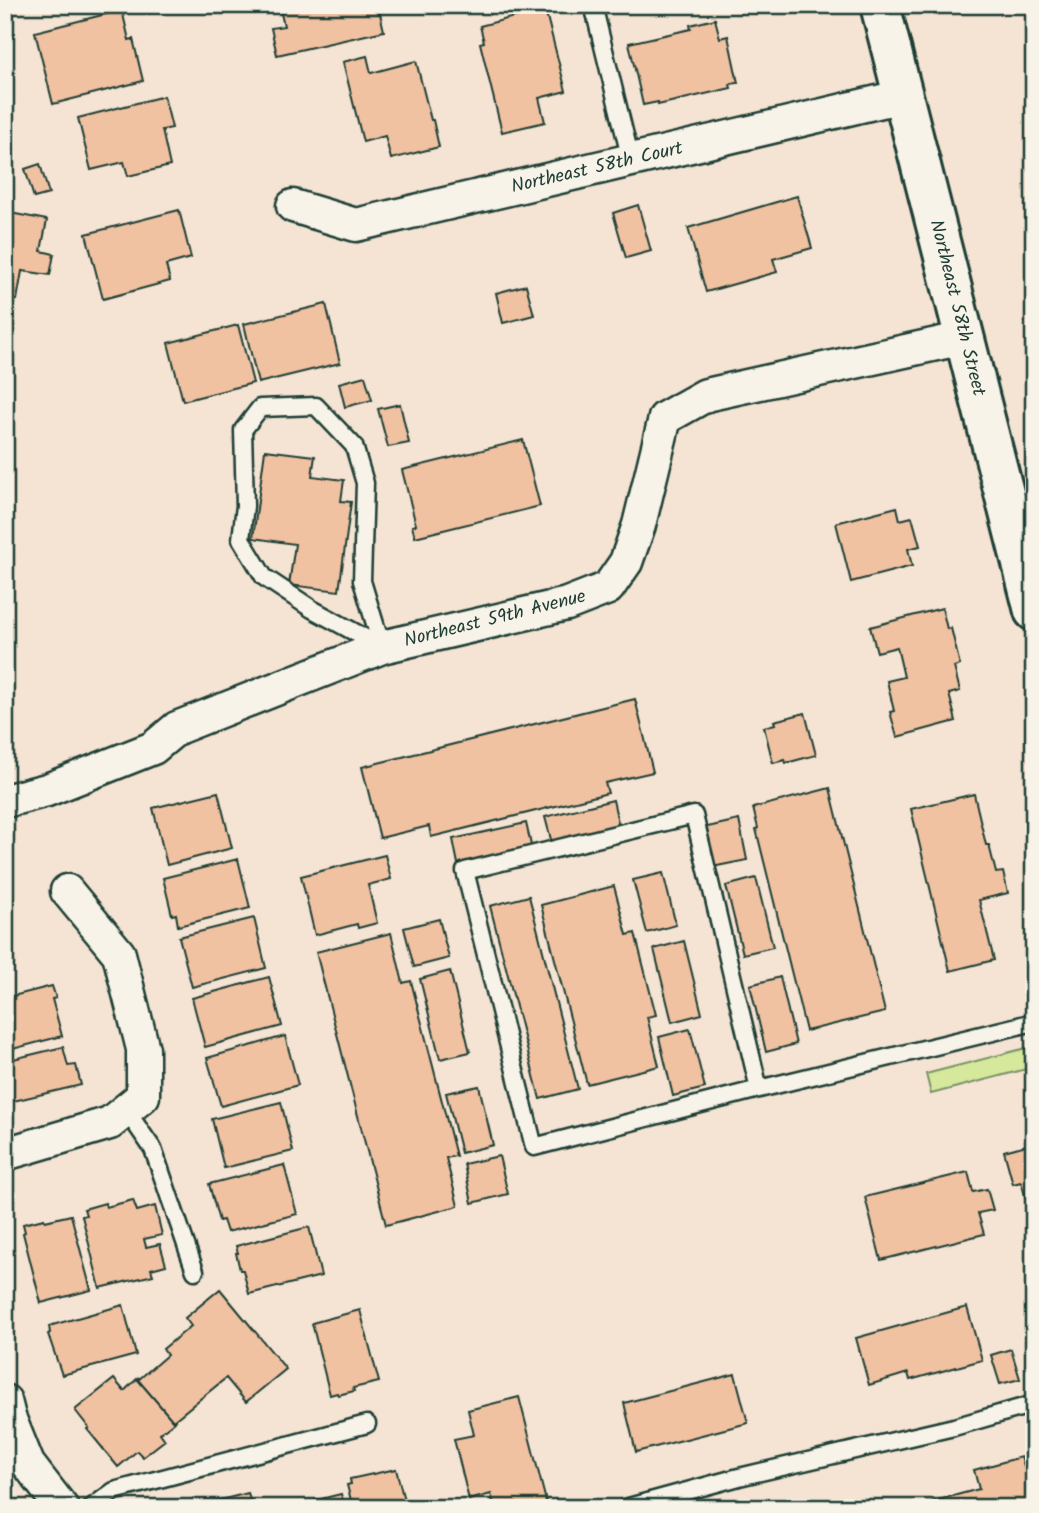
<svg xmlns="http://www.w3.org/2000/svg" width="1039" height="1513" font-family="Kalam,sans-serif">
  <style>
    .green { fill: #d5e89c; stroke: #7a9268; stroke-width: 2 }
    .building { fill: #f1c2a1; stroke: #1f3d34; stroke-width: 2 }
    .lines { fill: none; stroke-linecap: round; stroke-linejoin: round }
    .lane-casing { stroke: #1f3d34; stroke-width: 21 }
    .street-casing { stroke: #1f3d34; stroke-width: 37 }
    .secondary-casing { stroke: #1f3d34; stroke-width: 44 }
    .lane { stroke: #f7f3e8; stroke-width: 16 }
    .street { stroke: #f7f3e8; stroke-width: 32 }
    .secondary { stroke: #f7f3e8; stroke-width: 38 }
    .labels { text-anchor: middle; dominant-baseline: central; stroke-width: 6; stroke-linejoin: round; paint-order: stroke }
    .street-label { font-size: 19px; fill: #1f3d34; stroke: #f7f3e8 }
  </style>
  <rect width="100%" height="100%" fill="#f5e4d3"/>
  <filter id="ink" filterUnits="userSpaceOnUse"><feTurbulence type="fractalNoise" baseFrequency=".0143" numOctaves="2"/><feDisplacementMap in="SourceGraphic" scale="14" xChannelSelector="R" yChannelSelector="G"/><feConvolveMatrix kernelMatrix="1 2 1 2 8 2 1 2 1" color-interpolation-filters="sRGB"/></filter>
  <g filter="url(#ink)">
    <polygon class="green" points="1034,1046 1034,1067 931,1094 926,1074"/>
    <g class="building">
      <polygon points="279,5 378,5 384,31 277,55 271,28 284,26"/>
      <polygon points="545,9 566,91 539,98 545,122 502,132 480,43 484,42 480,26"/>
      <polygon points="122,10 129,40 133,39 143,81 53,104 35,32"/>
      <polygon points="715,19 720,38 728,36 738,83 730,84 731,88 658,105 658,102 643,105 629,43 691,29 690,25"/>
      <polygon points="367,56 371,73 416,61 431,120 433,120 439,147 391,159 385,136 363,142 343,62"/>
      <polygon points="164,96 172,128 162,130 170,166 128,176 124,162 91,170 78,118"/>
      <polygon points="40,164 49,194 34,198 25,169"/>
      <polygon points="797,196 812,248 773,259 777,272 706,292 688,228"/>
      <polygon points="638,205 651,251 626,258 613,213"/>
      <polygon points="179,210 191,258 166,265 170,281 103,299 86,234"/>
      <polygon points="5,212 47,220 41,251 54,254 50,275 22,271 17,300 5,298"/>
      <polygon points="526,285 534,315 503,323 496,293"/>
      <polygon points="326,304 340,363 258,383 244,324"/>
      <polygon points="238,325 253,383 183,401 168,343"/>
      <polygon points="365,376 372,400 345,407 339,383"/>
      <polygon points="400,404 409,443 388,447 378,409"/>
      <polygon points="523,440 540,506 415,537 412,526 416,525 402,470"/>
      <polygon points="265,450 315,456 312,476 344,480 341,501 351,502 339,591 289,585 295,544 253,538"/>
      <polygon points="897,507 900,520 912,517 920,546 908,549 912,566 851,582 836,523"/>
      <polygon points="942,608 947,629 951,628 960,665 954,667 960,691 949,694 956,721 897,737 890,712 894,711 887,681 904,677 897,647 877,652 870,627"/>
      <polygon points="635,699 653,772 605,783 608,793 431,837 429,826 380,838 362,767"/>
      <polygon points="805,713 816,755 786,763 785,760 773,763 764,727 775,724 774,721"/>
      <polygon points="830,788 885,1012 806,1031 756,829 758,828 753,808"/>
      <polygon points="218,792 232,848 167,865 153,808"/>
      <polygon points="974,794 986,845 989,845 996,873 1003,872 1008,893 979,900 994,960 950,971 911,809"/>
      <polygon points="613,800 620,831 553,847 545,817"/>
      <polygon points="739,820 747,860 712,867 703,828"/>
      <polygon points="526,823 533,854 459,869 453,839"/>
      <polygon points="385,855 391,879 368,885 377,923 358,928 357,924 315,935 301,876"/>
      <polygon points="238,859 250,908 178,926 176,914 172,915 163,878"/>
      <polygon points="663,873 676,925 647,933 633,880"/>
      <polygon points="756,878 773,947 743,954 726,886"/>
      <polygon points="614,886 627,935 635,933 656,1015 647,1017 659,1066 587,1084 541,905"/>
      <polygon points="529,896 578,1089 540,1099 490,906"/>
      <polygon points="254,918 266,968 192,987 179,937"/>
      <polygon points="439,919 449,958 414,967 404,928"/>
      <polygon points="391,933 403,983 411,981 456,1156 446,1158 458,1206 386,1225 316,952"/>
      <polygon points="684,941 702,1014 672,1022 654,949"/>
      <polygon points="450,971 470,1052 440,1059 420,979"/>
      <polygon points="269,977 282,1026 205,1047 192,998"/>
      <polygon points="780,977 796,1044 766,1052 750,985"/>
      <polygon points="52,986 56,998 52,999 62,1036 5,1051 5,998"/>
      <polygon points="690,1029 705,1088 673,1096 659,1037"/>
      <polygon points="285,1036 298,1085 221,1106 207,1058"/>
      <polygon points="63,1047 68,1066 76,1065 81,1085 5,1103 5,1061"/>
      <polygon points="479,1086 493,1145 461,1153 446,1093"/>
      <polygon points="281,1102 293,1151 224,1168 212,1119"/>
      <polygon points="1034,1143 1034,1210 1032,1204 1028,1205 1021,1182 1013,1184 1004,1151"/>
      <polygon points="499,1156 508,1194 472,1203 464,1164"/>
      <polygon points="284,1165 297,1214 227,1232 223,1220 219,1221 209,1184"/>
      <polygon points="968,1172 973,1192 987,1189 993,1210 978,1213 984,1234 881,1260 865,1197"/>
      <polygon points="133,1200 137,1211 155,1206 162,1235 144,1239 146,1247 160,1244 166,1265 151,1269 153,1275 100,1288 82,1216 86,1215 84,1209 105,1203 106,1207"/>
      <polygon points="71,1215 91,1290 41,1303 23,1233 25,1232 23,1224 44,1219 45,1221"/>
      <polygon points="309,1227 321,1276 249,1294 243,1270 240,1270 236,1253 238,1253 236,1246"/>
      <polygon points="220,1289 286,1369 246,1402 226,1378 173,1421 138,1380 167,1355 163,1349 191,1326 185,1318"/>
      <polygon points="123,1305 136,1355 62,1375 48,1334 50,1333 49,1326"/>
      <polygon points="967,1307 982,1360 910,1380 908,1373 869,1385 856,1338"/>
      <polygon points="360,1310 379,1382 353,1388 354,1391 338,1395 337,1393 330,1395 312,1323"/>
      <polygon points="1011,1349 1020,1379 1000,1384 991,1355"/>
      <polygon points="735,1374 748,1423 636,1452 624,1403"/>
      <polygon points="139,1377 138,1380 173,1421 175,1421 160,1433 165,1440 143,1457 137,1451 118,1467 87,1429 89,1428 75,1410 114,1379 124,1391"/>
      <polygon points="519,1397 547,1505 537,1508 495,1508 491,1494 469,1500 454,1439 474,1435 468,1410"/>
      <polygon points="1021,1457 1034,1496 1034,1508 928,1508 927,1503 979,1489 974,1470"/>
      <polygon points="396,1469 406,1508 353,1508 347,1485 351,1484 350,1479"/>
      <polygon points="248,1493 252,1508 189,1508"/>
      <polygon points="341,1494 345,1508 284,1508"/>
    </g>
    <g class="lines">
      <defs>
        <g id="lane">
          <polyline points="593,5 631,160"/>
          <polygon points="316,406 354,446 365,483 362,581 382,647 312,609 264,577 241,539 245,506 243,430 260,408"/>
          <polyline points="759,1089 694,815 465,871 534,1147 759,1089 1034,1022"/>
          <polyline points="126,1110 153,1149 195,1271"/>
          <polyline points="91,1508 114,1491 367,1424"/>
          <polyline points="625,1508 739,1477 954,1427 1034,1404"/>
        </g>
        <g id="street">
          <polyline points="293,206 356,225 903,96"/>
          <polyline points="5,801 47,790 153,748 177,728 382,647 567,604 608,588 626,562 639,525 665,418 706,395 964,338"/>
          <polyline points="5,1154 110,1123 143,1096 143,1049 119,954 67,891"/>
          <polyline points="5,1401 9,1417 28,1464 62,1508"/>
        </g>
        <polyline id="secondary" points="880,5 1034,611"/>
      </defs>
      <use href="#lane" class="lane-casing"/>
      <use href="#street" class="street-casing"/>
      <use href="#secondary" class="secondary-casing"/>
      <use href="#lane" class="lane"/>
      <use href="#street" class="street"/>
      <use href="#secondary" class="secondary"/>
    </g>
  </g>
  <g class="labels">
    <g class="street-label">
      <text transform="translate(597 168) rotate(-13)">Northeast 58th Court</text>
      <text transform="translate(957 308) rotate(76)">Northeast 58th Street</text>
      <text transform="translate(495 619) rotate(-14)">Northeast 59th Avenue</text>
    </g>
  </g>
  <rect width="1039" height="1513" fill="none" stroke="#f7f3e8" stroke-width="28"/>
  <rect x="14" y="14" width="1011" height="1485" fill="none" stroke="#1f3d34" stroke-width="2.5" filter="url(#ink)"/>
</svg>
